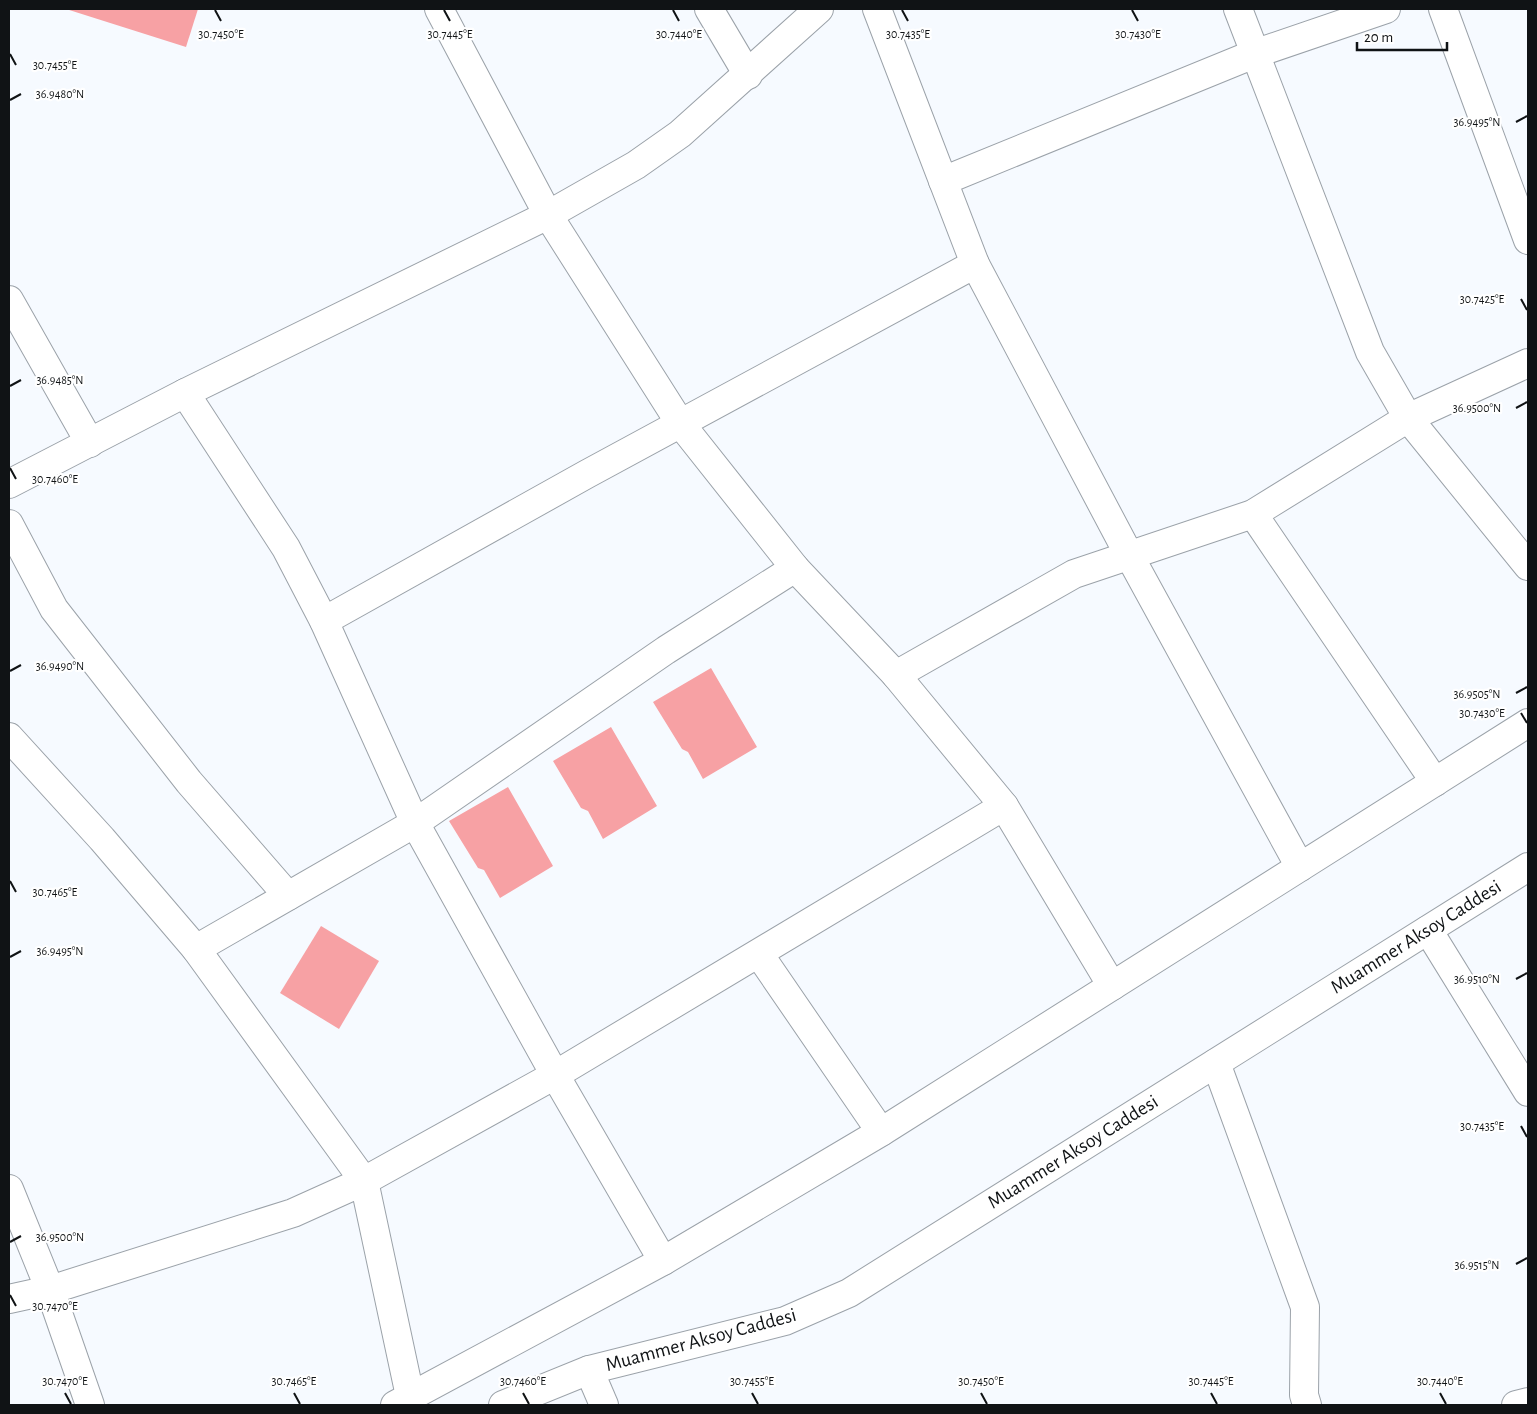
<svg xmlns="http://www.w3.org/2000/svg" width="1537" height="1414" font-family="'Alegreya Sans',sans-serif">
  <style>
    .building { fill: #f7a1a4 }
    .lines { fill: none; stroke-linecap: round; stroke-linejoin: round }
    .street-casing { stroke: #9ba2a9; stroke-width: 30 }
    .secondary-casing { stroke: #9ba2a9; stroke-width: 30 }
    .street { stroke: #fff; stroke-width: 28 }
    .secondary { stroke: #fff; stroke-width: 28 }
    .ticks { fill: none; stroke: #101315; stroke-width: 2 }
    .labels { text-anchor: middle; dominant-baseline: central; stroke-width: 4.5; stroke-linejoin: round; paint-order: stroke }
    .street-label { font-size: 20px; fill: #101315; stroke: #fff }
    .ticks-label { font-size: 12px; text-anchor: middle; fill: #101315; stroke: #fff; stroke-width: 4.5; stroke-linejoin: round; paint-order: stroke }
  </style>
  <rect width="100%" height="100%" fill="#f6faff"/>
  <g class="building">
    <polygon points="66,9 198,9 186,47"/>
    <polygon points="711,668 757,747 703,779 688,752 682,749 653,702"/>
    <polygon points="611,727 657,806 603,839 588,811 581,808 553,761"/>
    <polygon points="508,787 553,866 500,898 484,870 478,868 449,821"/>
    <polygon points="321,926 379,961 339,1029 280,993"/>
  </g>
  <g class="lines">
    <defs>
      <g id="street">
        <polyline points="439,9 548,215 680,423 795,568 896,675 1004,806 1112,986"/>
        <polyline points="709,9 748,75"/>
        <polyline points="877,9 975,264 1129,555 1300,867"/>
        <polyline points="1238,9 1370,352 1408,418 1528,566"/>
        <polyline points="1443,9 1528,240"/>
        <polyline points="943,181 1254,54 1386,9"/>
        <polyline points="9,300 90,443"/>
        <polyline points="185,393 286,548 324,621 415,823 555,1075 663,1261"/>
        <polyline points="9,484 185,393 548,215 636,165 680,134 819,9"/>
        <polyline points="1253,514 1435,782"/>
        <polyline points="9,524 54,609 189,782 288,896"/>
        <polyline points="324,621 587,474 975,264"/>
        <polyline points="896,675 1074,574 1253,514 1408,418 1528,363"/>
        <polyline points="9,737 102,839 196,949 364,1181 410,1396"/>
        <polyline points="1428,930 1528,1092"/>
        <polyline points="196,949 415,823 666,650 795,568"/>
        <polyline points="759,954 881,1132"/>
        <polyline points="1216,1063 1305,1307 1304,1395 1307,1405"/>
        <polyline points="9,1299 50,1290 293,1213 364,1181 555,1075 1004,806"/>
        <polyline points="589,1370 604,1405"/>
        <polyline points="1516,1405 1528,1402"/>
      </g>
      <g id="secondary">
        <polyline points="9,1189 50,1290 90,1405"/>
        <polyline points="395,1405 663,1261 881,1132 1528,723"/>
        <polyline points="503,1405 589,1370 785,1321 849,1293 1528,867"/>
      </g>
    </defs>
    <use href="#street" class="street-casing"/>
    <use href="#secondary" class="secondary-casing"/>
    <use href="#street" class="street"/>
    <use href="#secondary" class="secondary"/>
  </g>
  <path class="ticks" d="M215,10L221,21M444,10L450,21M673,10L679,21M902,10L908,21M1132,10L1138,21M10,54L16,65M10,100L21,94M1516,122L1527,116M1521,299L1527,310M10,386L21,380M1516,408L1527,402M10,468L16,479M10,671L21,665M1516,693L1527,687M1521,713L1527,723M10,881L16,892M10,957L21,951M1516,979L1527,973M1521,1126L1527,1137M10,1242L21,1236M1516,1264L1527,1258M10,1295L16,1306M65,1393L71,1404M294,1393L300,1404M523,1393L529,1404M752,1393L758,1404M981,1393L987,1404M1211,1393L1217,1404M1440,1393L1446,1404"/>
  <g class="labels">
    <g class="street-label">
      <text transform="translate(1416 937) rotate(-32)">Muammer Aksoy Caddesi</text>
      <text transform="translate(1073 1152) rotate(-32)">Muammer Aksoy Caddesi</text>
      <text transform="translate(701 1340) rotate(-15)">Muammer Aksoy Caddesi</text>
    </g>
  </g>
  <g class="ticks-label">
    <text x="221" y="38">30.7450°E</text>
    <text x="450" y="38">30.7445°E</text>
    <text x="679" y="38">30.7440°E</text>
    <text x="908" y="38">30.7435°E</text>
    <text x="1138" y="38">30.7430°E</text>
    <text x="55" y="69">30.7455°E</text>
    <text x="60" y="98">36.9480°N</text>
    <text x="1477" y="126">36.9495°N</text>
    <text x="1482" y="303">30.7425°E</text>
    <text x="60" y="384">36.9485°N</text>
    <text x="1477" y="412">36.9500°N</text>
    <text x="55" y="483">30.7460°E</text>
    <text x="60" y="670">36.9490°N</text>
    <text x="1477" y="698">36.9505°N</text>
    <text x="1482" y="717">30.7430°E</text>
    <text x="55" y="896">30.7465°E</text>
    <text x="60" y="955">36.9495°N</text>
    <text x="1477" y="983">36.9510°N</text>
    <text x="1482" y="1130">30.7435°E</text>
    <text x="60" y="1241">36.9500°N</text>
    <text x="1477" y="1269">36.9515°N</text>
    <text x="55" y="1310">30.7470°E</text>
    <text x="65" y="1385">30.7470°E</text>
    <text x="294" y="1385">30.7465°E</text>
    <text x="523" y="1385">30.7460°E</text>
    <text x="752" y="1385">30.7455°E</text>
    <text x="981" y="1385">30.7450°E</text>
    <text x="1211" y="1385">30.7445°E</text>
    <text x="1440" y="1385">30.7440°E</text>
  </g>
  <rect width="1537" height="1414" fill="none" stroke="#101315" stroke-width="20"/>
  <path d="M1357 42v8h90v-8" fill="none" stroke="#101315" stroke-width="2.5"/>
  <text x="1364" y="42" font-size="15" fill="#101315" stroke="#ffffff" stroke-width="4" paint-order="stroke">20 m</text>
</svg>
